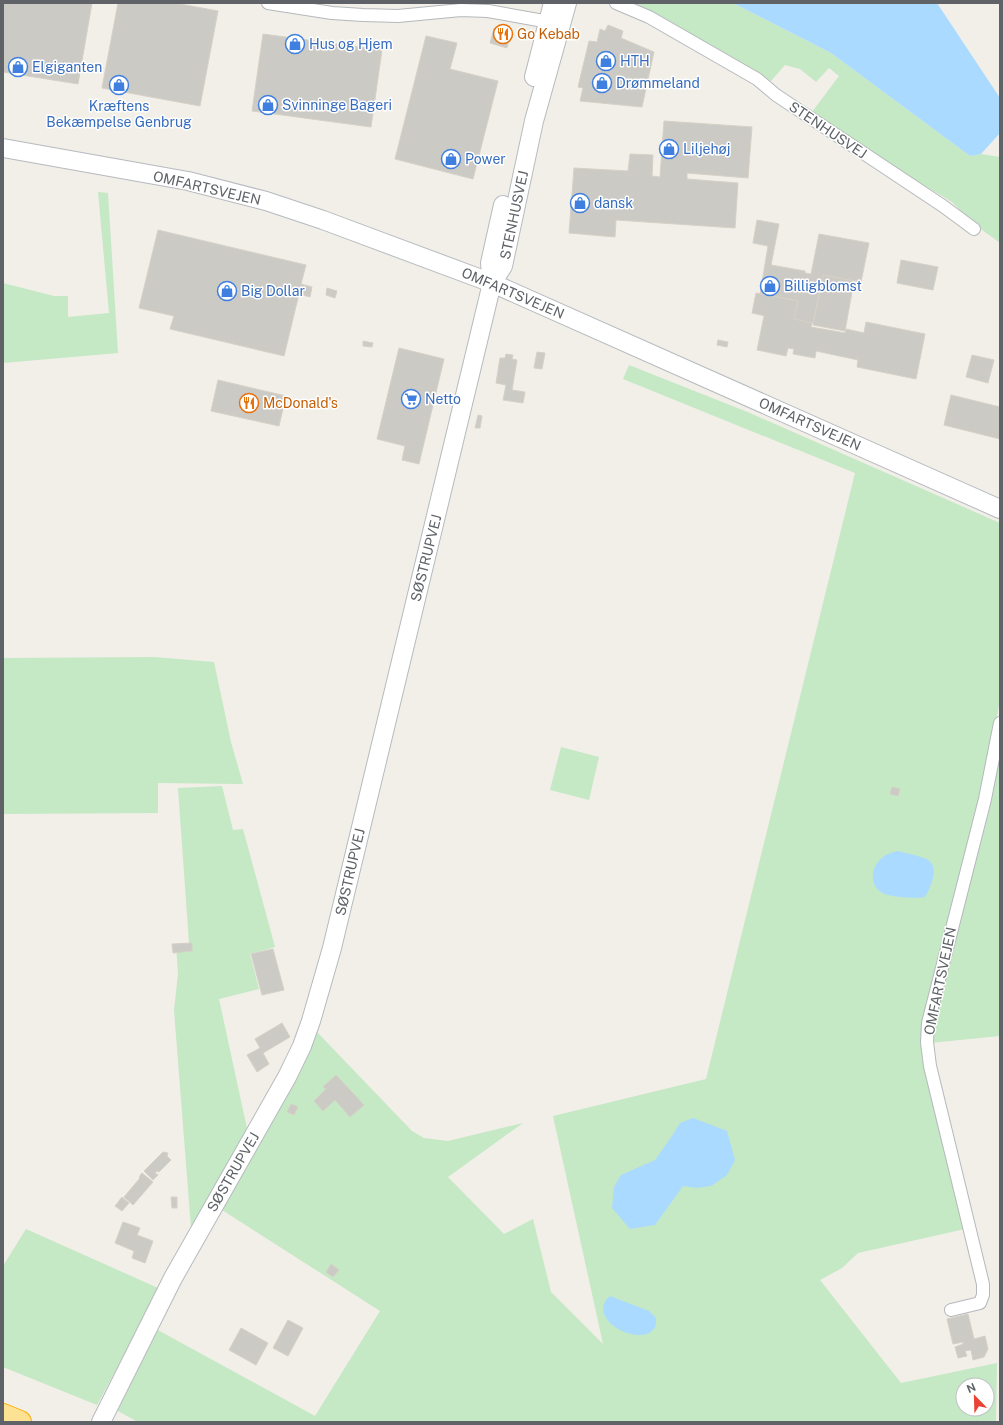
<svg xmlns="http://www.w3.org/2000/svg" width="1003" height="1425" font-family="'Public Sans',sans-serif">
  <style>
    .green { fill: #c5e8c5; fill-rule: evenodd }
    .water { fill: #aadaff }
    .building { fill: #cccac5; stroke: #d6d1c6 }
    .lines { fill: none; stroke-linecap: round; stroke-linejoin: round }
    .street-casing { stroke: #b5b8bc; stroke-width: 14 }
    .secondary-casing { stroke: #b6babf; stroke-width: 20 }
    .highway-casing { stroke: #f9ab00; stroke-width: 24 }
    .street { stroke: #fff; stroke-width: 12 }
    .secondary { stroke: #fff; stroke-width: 18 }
    .highway { stroke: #fde293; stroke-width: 22 }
    .labels { text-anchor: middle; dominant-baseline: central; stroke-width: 3; stroke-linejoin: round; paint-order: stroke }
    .food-label { font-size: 14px; fill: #c56008; stroke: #fff; text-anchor: start }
    .shop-label { font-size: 14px; fill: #366cbe; stroke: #fff; text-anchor: start }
    .street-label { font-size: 14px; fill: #5f6368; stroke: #fff }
  </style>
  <rect width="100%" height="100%" fill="#f1efe8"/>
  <g class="green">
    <polygon points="635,3 733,3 831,53 970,156 981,154 1000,157 1000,243 974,224 952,202 821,123 812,112 839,76 829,68 816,82 800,69 785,65 771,81 671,22"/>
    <polygon points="98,192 108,193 118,353 3,363 3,283 54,296 68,296 68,317 109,313"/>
    <path d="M629,365L750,413L1000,523V700L980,802L924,1028L965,1229L858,1253L842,1268L820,1280L901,1383L997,1363L996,1422H138L116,1410L156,1329L315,1416L380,1311L219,1208L315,1030L412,1131L424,1138L448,1141L523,1123L448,1177L504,1234L533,1219L551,1292L603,1344L553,1116L706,1079L855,473L623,379ZM963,1385H987V1409H963Z"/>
    <polygon points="154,657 214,662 231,742 243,784 158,783 158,813 3,814 3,658"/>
    <polygon points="561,747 599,757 589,800 550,790"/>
    <polygon points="1000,755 1000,1036 930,1043 932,1023 987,819"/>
    <polygon points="222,786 233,830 243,829 275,947 250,954 259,989 219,999 248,1133 191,1228 174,1010 178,974 176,944 189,943 178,788"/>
    <polygon points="26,1229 158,1288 142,1321 97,1405 3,1367 3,1266"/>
  </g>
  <g class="water">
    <polygon points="733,3 937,3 1000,98 1000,133 981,154 970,156 831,53"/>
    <path d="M897,851C906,853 921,856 928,860C940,867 930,889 925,897C918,899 892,897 885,894C871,889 869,872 879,861C883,855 891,853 897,851Z"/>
    <polygon points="693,1118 727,1131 735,1160 727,1175 711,1186 697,1188 683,1186 655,1225 630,1229 612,1208 614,1187 621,1175 655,1160 672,1136 680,1123"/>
    <path d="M610,1296L649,1311L656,1318C656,1321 656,1325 655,1327C643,1350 583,1319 610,1296Z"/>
  </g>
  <g class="building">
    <polygon points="3,3 92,3 78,84 3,72"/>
    <polygon points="118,3 175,3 218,11 200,106 102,88"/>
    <polygon points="608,25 623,31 621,38 654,52 642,107 580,101 583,88 578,87 589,41 597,42 600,29 605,31"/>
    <polygon points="494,28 511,32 507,48 490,43"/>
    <polygon points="263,34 382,50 371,127 252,111"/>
    <polygon points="426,36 457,43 450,69 498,81 473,179 395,159"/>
    <polygon points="664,121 752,127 748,178 687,173 687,179 738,183 735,228 616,220 615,237 569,233 574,168 628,171 630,154 653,155 652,176 660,177"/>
    <polygon points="757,220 779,224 771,265 805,271 805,273 811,274 819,234 869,243 861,282 823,275 813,323 794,319 798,301 760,294 768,246 753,243"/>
    <polygon points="158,230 306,265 301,284 312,287 310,297 299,294 284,356 170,329 174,316 139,308"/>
    <polygon points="901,260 938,267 933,290 897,283"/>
    <polygon points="823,275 854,281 845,331 813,325"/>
    <polygon points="327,288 337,291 335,298 326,295"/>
    <polygon points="756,293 798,301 794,319 812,323 811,327 845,333 846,329 864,333 866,322 925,334 916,379 857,367 858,360 816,351 815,358 793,354 794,349 788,348 786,356 757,350 764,316 765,316 752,313"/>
    <polygon points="718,340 728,342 727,347 717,345"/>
    <polygon points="363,341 373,343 372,347 363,346"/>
    <polygon points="399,348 444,359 419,464 402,460 405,446 377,439"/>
    <polygon points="537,352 545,353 542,369 534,368"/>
    <polygon points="506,354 513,355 512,359 517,360 512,390 525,392 523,403 503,400 506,385 496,383 500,358 505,358"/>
    <polygon points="972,355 994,360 988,383 966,377"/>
    <polygon points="218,380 286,396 279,426 211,411"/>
    <polygon points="951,395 1000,407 1000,439 944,425"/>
    <polygon points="478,415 482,416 480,428 475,428"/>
    <polygon points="892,787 900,789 898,796 890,794"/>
    <polygon points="192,943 192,951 173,953 172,944"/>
    <polygon points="273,949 284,990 262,995 251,954"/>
    <polygon points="282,1023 290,1037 263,1053 269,1064 257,1072 247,1055 260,1048 255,1039"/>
    <polygon points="336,1075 364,1105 350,1117 335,1100 323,1111 314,1101 326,1089 323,1087"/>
    <polygon points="291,1104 298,1107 294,1115 287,1112"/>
    <polygon points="163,1152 168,1153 167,1156 171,1160 159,1172 157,1171 155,1173 158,1175 153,1180 144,1171"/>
    <polygon points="142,1173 153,1182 133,1205 124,1197 140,1178 139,1177"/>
    <polygon points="122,1197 129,1203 122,1211 115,1206"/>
    <polygon points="171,1197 177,1197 177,1208 172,1208"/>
    <polygon points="123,1222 140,1228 137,1235 153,1241 145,1263 132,1258 134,1251 115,1243"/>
    <polygon points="331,1264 339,1270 333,1277 326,1272"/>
    <polygon points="968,1314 974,1339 985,1336 988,1349 984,1357 973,1360 971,1350 965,1351 967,1356 958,1358 955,1347 963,1344 963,1342 953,1344 947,1319"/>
    <polygon points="288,1320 303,1328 288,1356 273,1348"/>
    <polygon points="241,1328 268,1343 256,1365 229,1350"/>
  </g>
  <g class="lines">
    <defs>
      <g id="street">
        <polyline points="268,3 332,13 363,15 398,16 461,10 488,11 555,23"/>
        <polyline points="616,3 649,17 757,79 776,95 943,206 974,229"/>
        <polyline points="951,1310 980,1303 983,1295 983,1284 930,1066 927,1042 928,1023 985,799 1000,723"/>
      </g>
      <g id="secondary">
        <polyline points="534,77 553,3"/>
        <polyline points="3,148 188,181 266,201 323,220 492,283 1000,509"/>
        <polyline points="492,283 490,263 503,205"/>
        <polyline points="101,1422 173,1278 287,1077 302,1046 311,1021 332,948 492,283 503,266 534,121 567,3"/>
      </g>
      <polyline id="highway" points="3,1415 20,1422"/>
    </defs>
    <use href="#street" class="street-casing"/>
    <use href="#secondary" class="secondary-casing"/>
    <use href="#highway" class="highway-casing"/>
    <use href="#street" class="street"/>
    <use href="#secondary" class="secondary"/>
    <use href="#highway" class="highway"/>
  </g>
  <defs>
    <symbol id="restaurant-ring" viewBox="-11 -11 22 22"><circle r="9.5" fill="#fff" stroke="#e8710a" stroke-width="1.5"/><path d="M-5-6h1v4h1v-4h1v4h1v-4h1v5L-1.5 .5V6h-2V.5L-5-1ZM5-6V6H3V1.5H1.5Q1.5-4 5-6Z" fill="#e8710a"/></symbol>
    <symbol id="shop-ring" viewBox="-11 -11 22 22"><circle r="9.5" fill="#fff" stroke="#3f7fe0" stroke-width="1.5"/><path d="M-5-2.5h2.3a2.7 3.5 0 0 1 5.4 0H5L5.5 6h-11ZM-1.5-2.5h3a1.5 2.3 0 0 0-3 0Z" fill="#3f7fe0"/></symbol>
    <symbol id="supermarket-ring" viewBox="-11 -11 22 22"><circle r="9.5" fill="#fff" stroke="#3f7fe0" stroke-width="1.5"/><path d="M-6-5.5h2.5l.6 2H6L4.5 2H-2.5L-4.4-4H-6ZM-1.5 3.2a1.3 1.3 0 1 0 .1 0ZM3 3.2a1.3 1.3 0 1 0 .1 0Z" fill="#3f7fe0"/></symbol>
  </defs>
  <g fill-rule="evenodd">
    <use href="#restaurant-ring" x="492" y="23" width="22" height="22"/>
    <use href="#shop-ring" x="284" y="33" width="22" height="22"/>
    <use href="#shop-ring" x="595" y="50" width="22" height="22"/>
    <use href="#shop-ring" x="7" y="56" width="22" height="22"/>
    <use href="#shop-ring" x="591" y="72" width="22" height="22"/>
    <use href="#shop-ring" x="108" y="74" width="22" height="22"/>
    <use href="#shop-ring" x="257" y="94" width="22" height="22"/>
    <use href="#shop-ring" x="658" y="138" width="22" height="22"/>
    <use href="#shop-ring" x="440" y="148" width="22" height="22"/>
    <use href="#shop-ring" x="569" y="192" width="22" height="22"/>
    <use href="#shop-ring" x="759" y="275" width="22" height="22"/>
    <use href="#shop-ring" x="216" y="280" width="22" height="22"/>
    <use href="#supermarket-ring" x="400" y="388" width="22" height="22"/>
    <use href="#restaurant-ring" x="238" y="392" width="22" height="22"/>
  </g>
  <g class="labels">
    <g class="food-label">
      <text x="517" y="34">Go Kebab</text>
      <text x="263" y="403">McDonald's</text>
    </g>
    <g class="shop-label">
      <text x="309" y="44">Hus og Hjem</text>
      <text x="620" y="61">HTH</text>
      <text x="32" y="67">Elgiganten</text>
      <text x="616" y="83">Drømmeland</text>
      <text x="282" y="105">Svinninge Bageri</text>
      <text x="119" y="106" text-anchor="middle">Kræftens<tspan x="119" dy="16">Bekæmpelse Genbrug</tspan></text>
      <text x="683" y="149">Liljehøj</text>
      <text x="465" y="159">Power</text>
      <text x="594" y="203">dansk</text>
      <text x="784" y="286">Billigblomst</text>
      <text x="241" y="291">Big Dollar</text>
      <text x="425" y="399">Netto</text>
    </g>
    <g class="street-label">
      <text transform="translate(828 130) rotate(34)">STENHUSVEJ</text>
      <text transform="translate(207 188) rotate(13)">OMFARTSVEJEN</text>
      <text transform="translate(514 215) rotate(-78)">STENHUSVEJ</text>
      <text transform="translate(513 293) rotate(23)">OMFARTSVEJEN</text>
      <text transform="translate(810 424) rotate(24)">OMFARTSVEJEN</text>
      <text transform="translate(426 558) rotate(-76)">SØSTRUPVEJ</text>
      <text transform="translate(350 872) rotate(-77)">SØSTRUPVEJ</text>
      <text transform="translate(940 981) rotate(-78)">OMFARTSVEJEN</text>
      <text transform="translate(233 1172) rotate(-60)">SØSTRUPVEJ</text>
    </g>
  </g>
  <rect width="1003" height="1425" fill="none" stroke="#5f6368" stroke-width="8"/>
  <g transform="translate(975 1397) rotate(337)"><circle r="19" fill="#ffffff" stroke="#bfc1c3"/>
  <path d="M0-3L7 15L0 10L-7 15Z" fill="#ea4335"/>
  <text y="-6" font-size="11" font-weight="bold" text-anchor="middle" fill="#5f6368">N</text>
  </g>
</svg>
